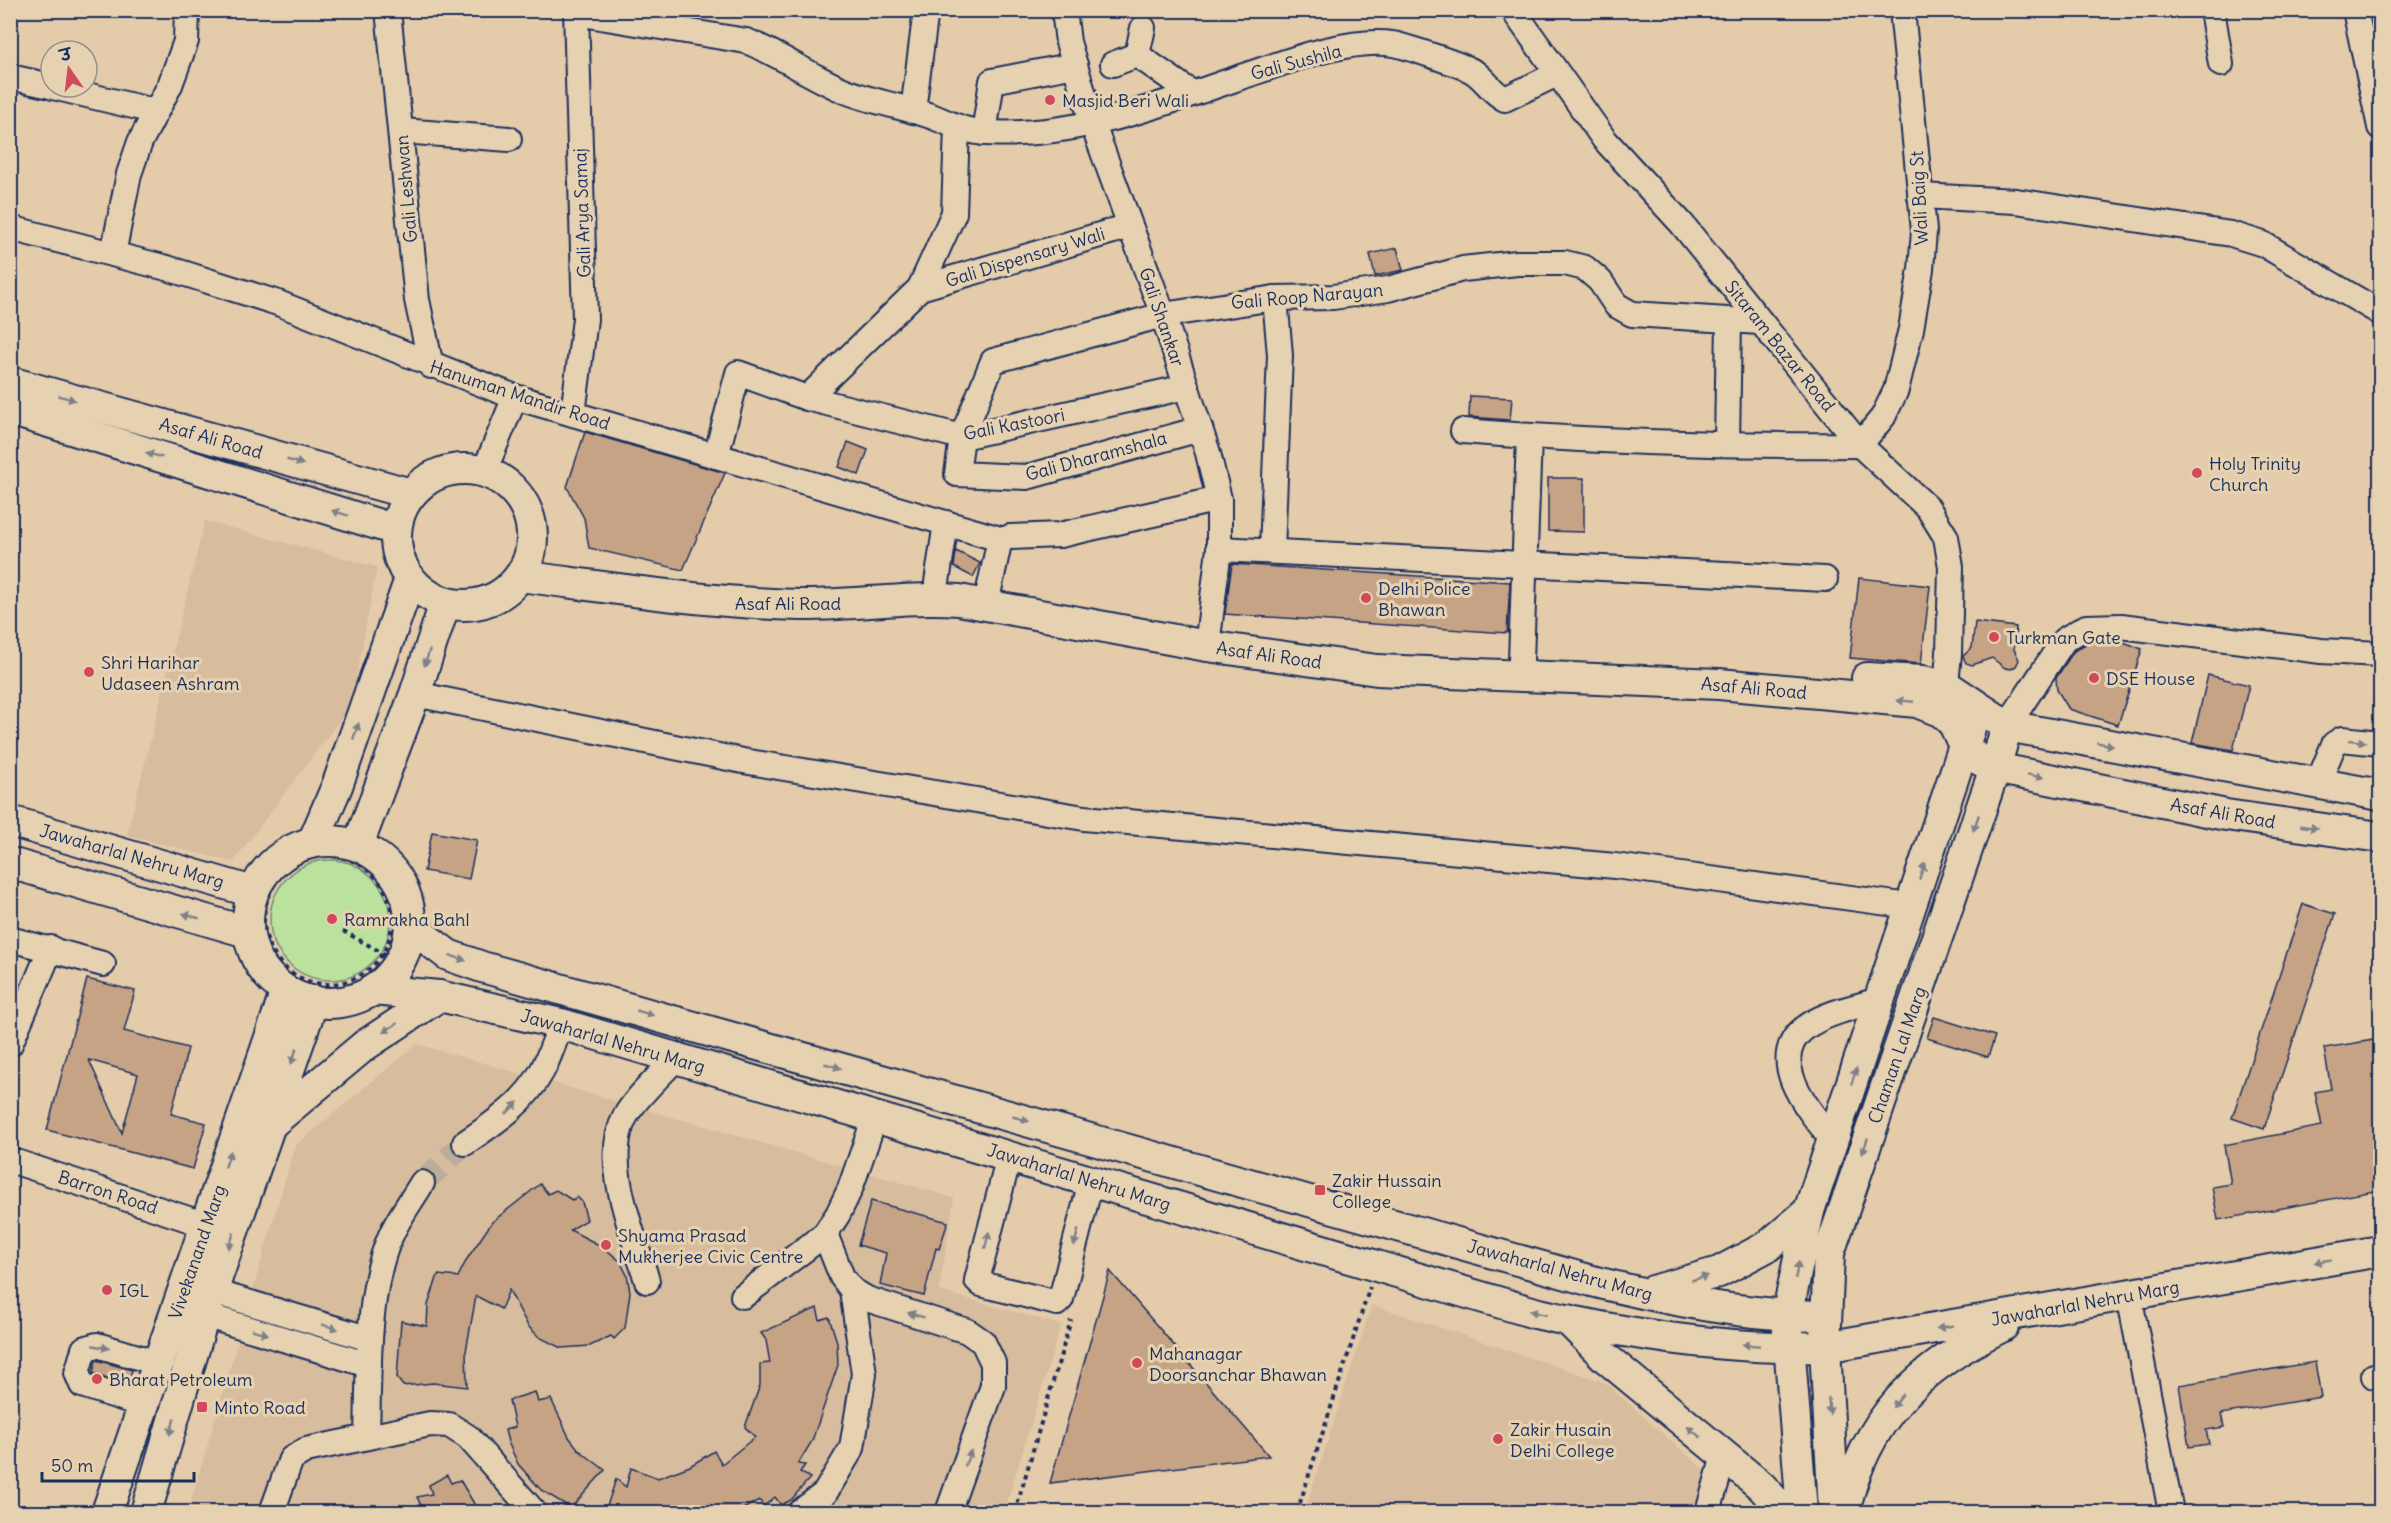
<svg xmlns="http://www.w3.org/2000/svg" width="2391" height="1523" font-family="Delius,'Playpen Sans Deva',sans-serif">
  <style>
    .built { fill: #d7bc9d }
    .green { fill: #bbe29d; stroke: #6b887e; stroke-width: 1.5 }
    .building { fill: #c7a386; stroke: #1b2f5e; stroke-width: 1.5; fill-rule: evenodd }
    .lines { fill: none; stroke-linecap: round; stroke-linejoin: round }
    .minor-tunnel { stroke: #bcac9a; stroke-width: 24; stroke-dasharray: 24 12; stroke-linecap: butt }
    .minor-casing { stroke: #1b2f5e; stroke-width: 28 }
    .major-casing { stroke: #1b2f5e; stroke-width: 34 }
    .path { stroke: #1b2f5e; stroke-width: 4; stroke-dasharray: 4.5 4.5; stroke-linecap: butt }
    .minor { stroke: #e6d2b1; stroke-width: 24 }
    .major { stroke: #e6d2b1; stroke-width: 30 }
    .oneway { fill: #808088 }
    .poi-dot { fill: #d1495b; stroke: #e6d2b1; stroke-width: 2 }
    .labels { text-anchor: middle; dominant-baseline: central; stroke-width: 6; stroke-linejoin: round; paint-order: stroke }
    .street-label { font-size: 18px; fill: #1b2f5e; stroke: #e6d2b1 }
    .poi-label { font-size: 18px; fill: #1b2f5e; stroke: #e6d2b1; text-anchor: start }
  </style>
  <rect width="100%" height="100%" fill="#e4cba9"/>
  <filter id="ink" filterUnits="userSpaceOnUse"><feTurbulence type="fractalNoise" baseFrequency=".0167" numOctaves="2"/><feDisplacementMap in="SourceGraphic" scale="12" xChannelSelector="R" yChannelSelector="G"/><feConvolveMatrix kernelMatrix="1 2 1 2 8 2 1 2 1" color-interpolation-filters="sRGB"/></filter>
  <g filter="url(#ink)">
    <g class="built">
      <polygon points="205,521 377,567 351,705 233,862 127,835"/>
      <polygon points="417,1044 954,1198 939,1291 1061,1325 1004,1512 188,1512 295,1146"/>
      <polygon points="1372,1305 1604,1382 1718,1482 1708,1512 1332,1512 1307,1504"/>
    </g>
    <circle class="green" cx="330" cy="920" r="60"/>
    <g class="building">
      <polygon points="1397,248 1403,270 1375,276 1370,254"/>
      <polygon points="1470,396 1512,398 1510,420 1469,417"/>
      <polygon points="585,432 725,473 683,570 589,548 584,518 567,487"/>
      <polygon points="848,442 868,450 859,475 839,467"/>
      <polygon points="1548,478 1584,478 1584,532 1548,531"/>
      <polygon points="956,551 980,563 973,577 954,567"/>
      <polygon points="1232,564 1510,582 1507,633 1225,614"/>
      <polygon points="1859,578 1930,586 1921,664 1850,658"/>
      <polygon points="1975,622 2016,627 2014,649 2019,660 2016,666 2011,669 2005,668 1992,658 1972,665 1966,663 1963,656 1972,648"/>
      <polygon points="2118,640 2142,649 2118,725 2069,709 2057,690 2056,678 2074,651 2090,641"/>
      <polygon points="2208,675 2249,685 2233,750 2192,743"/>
      <polygon points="432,832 477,840 469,879 424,871"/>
      <polygon points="2303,904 2335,914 2264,1129 2232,1118"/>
      <path d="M87,979L135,991L124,1031L188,1048L171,1114L206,1123L193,1169L47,1130ZM89,1060L138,1074L122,1133Z"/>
      <polygon points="1934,1017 1995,1036 1988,1057 1927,1038"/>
      <polygon points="2380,1039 2380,1190 2218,1220 2212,1187 2231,1184 2224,1145 2322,1126 2315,1092 2331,1089 2324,1048"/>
      <polygon points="540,1184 548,1194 556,1190 572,1200 577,1197 582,1202 587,1220 570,1230 603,1247 620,1261 627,1275 630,1292 625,1328 614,1339 611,1336 590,1346 561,1348 539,1337 528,1326 509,1290 501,1309 476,1296 466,1351 467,1387 433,1383 403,1386 397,1378 401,1321 427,1326 428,1305 438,1275 458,1277 467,1259 492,1222"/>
      <polygon points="871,1201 948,1222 939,1249 936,1248 924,1296 880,1285 886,1253 858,1245"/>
      <polygon points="1110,1271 1269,1456 1050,1483"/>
      <polygon points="817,1308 820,1320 829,1317 837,1342 838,1365 812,1441 798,1464 805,1465 800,1472 810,1478 791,1500 781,1505 775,1497 764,1506 759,1500 738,1512 605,1512 616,1479 626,1487 631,1468 658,1478 690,1466 714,1451 722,1464 755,1437 745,1427 760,1385 760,1364 770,1363 766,1340 761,1333"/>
      <polygon points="96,1360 132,1370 128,1385 93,1373"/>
      <polygon points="2315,1362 2321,1397 2221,1414 2224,1427 2206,1430 2209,1444 2189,1447 2179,1385"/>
      <polygon points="535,1392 538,1402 551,1399 569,1437 579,1450 605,1470 571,1508 541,1490 518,1464 508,1442 505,1430 515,1427 509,1400"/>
      <polygon points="447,1475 451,1483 460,1480 479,1512 424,1512 417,1497 432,1494 429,1485"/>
    </g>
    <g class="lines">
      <polyline class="minor-tunnel" points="422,1183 465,1143"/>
      <defs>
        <g id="minor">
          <polyline points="388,10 417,300 431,366"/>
          <polyline points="1064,10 1068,42 1093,125 1163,315 1208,453 1219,499 1219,549 1209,630"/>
          <polyline points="1513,10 1604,139 1682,224 1860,445 1928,508 1946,537 1951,567 1949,654 1944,703"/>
          <polyline points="2212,10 2221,64"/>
          <polyline points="2355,10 2380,127"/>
          <path d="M576,13L746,41C782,55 812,78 848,92C874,102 904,107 931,116C949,123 966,132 987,133C1073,138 1158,106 1238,78C1281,64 1347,37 1393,44C1405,46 1465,66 1474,72C1486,80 1492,93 1505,99L1557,74"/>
          <polyline points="1143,28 1137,55 1192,93"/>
          <polyline points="1113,64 1137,55"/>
          <polyline points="10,77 51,86"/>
          <polyline points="53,87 154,111"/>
          <polyline points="913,111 926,10"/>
          <polyline points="401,131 509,139"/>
          <polyline points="984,133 992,81 1075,65"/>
          <polyline points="1920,196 2016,201 2231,234 2263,244 2379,312"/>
          <polyline points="10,228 167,268 278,303 515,397 1000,539 989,590"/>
          <polyline points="113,254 129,174 140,142 170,85 186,41 187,10"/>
          <polyline points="920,288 1130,226"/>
          <polyline points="807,398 962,437 1186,387"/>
          <polyline points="573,414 585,319 576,10"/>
          <polyline points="1200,429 1027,477 957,474 962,437 993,361 1163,315 1275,298 1333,297 1388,289 1463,269 1517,263 1565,263 1585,268 1600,281 1616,305 1632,314 1760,322"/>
          <path d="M1463,431C1595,442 1728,446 1860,445L1883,417L1896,390L1911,329L1921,269L1924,231L1902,10"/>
          <polyline points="1727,444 1729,320"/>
          <polyline points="716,456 738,373 807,398 920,288 954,213 957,127"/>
          <polyline points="484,472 515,397"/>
          <polyline points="1010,537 1060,535 1219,499"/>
          <polyline points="1219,549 1825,579"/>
          <polyline points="1272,551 1280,355 1275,298"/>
          <polyline points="937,582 946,523"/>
          <polyline points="1521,660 1529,437"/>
          <polyline points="415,694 743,761 1084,818 1615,866 1910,906"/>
          <polyline points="2007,726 2064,640 2086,627 2121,626 2321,651 2380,654"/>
          <polyline points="2318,783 2334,744 2342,739 2380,743"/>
          <polyline points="10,939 103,964"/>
          <polyline points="10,1044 51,948"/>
          <path d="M1833,1140C1809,1111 1761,1056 1809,1025C1829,1012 1856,1007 1879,1000"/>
          <path d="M465,1143C494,1123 525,1103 542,1071C550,1056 555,1039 561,1024"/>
          <polyline points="1009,1157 977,1280 981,1284 1057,1303 1061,1299 1091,1181"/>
          <polyline points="10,1160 206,1225"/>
          <path d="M647,1281C634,1234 601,1162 625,1117C635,1098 661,1075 676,1058"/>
          <polyline points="852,1290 867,1299 967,1331 983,1342 993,1363 993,1386 948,1512"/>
          <polyline points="214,1292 370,1339"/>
          <polyline points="2129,1295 2171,1512"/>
          <polyline points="743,1296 825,1234 838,1214 850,1189 875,1117"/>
          <polyline points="204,1315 369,1365"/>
          <polyline points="2374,1376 2380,1376"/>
          <polyline points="143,1405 82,1385 77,1373 84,1349 97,1345 158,1363"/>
          <path d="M367,1436C369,1375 366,1290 391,1235C399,1217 412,1200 422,1183"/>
          <polyline points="272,1512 291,1459 306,1450 430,1424 449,1425 468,1437 534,1512"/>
          <polyline points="800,1512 825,1493 852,1448 864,1374 852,1290 842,1277 825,1234"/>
          <polyline points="1708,1512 1724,1456"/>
        </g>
        <g id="major">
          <polyline points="10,382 411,494"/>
          <polyline points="10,410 396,530"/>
          <circle cx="464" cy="537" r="68"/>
          <path d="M520,576C613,588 706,603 800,605C853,606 906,596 959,600L1207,646L1377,670L1719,684L1917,702L1942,712L1954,724L1964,746L1976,758L1995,768L2226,815L2380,837"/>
          <polyline points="1867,678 1923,681 1947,686 2007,726 2380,795"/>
          <polyline points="10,821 253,892"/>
          <circle cx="329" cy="922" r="81"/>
          <polyline points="313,842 337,786 410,579"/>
          <polyline points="358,845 415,694 445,603"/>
          <polyline points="10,863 247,932"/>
          <path d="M410,926L448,955L482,967L1592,1281C1667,1300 1747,1316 1825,1316"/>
          <path d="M373,990L439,996L561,1024L1535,1313C1629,1335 1728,1350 1825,1347L2380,1251"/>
          <polyline points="272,1123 364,1046 439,996"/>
          <polyline points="1653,1291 1719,1272 1768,1246 1809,1211"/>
          <polyline points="1568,1320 1606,1358 1761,1486 1785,1512"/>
          <polyline points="107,1512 286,991"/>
          <polyline points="146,1512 204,1315 313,1001"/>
          <polyline points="1802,1512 1787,1316 1809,1211 1970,728"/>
          <polyline points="1834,1512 1825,1347 1829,1253 1995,768 2007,726"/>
          <path d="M1844,1512C1865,1418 1919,1367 2003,1326"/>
        </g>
      </defs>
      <use href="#minor" class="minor-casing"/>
      <use href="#major" class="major-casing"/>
      <g class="path">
        <circle cx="328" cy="920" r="64"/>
        <polyline points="343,931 399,962"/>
        <polyline points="1015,1512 1071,1320"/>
        <polyline points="1297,1512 1370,1287"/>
      </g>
      <use href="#minor" class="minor"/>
      <use href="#major" class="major"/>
    </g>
    <defs><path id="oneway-solid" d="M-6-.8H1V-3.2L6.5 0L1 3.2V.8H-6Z" transform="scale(1.5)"/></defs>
    <g class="oneway">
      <use href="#oneway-solid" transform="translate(67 398) rotate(16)"/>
      <use href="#oneway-solid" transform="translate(154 455) rotate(-163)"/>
      <use href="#oneway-solid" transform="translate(295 462) rotate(16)"/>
      <use href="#oneway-solid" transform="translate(340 513) rotate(-163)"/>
      <use href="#oneway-solid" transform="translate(427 658) rotate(108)"/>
      <use href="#oneway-solid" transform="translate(1905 701) rotate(-175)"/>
      <use href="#oneway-solid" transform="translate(356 731) rotate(-71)"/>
      <use href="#oneway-solid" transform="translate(2357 741) rotate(6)"/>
      <use href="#oneway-solid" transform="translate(2105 744) rotate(10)"/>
      <use href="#oneway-solid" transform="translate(2035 776) rotate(12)"/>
      <use href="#oneway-solid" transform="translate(1976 823) rotate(109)"/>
      <use href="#oneway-solid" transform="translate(2309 827) rotate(8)"/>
      <use href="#oneway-solid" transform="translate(1922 871) rotate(-72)"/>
      <use href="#oneway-solid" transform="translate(191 916) rotate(-164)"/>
      <use href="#oneway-solid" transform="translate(458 958) rotate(20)"/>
      <use href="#oneway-solid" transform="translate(645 1013) rotate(16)"/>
      <use href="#oneway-solid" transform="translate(390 1028) rotate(147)"/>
      <use href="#oneway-solid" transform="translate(294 1056) rotate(109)"/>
      <use href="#oneway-solid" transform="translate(833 1066) rotate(16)"/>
      <use href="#oneway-solid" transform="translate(1854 1076) rotate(-72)"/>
      <use href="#oneway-solid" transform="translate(512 1108) rotate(-45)"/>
      <use href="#oneway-solid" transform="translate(1021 1119) rotate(16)"/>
      <use href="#oneway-solid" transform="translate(1865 1146) rotate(109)"/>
      <use href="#oneway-solid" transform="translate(228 1159) rotate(-71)"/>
      <use href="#oneway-solid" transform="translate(1076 1238) rotate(105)"/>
      <use href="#oneway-solid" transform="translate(987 1240) rotate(-76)"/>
      <use href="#oneway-solid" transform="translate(231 1241) rotate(109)"/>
      <use href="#oneway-solid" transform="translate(2323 1261) rotate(170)"/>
      <use href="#oneway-solid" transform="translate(1797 1270) rotate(-78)"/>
      <use href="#oneway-solid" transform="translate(1700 1278) rotate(-16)"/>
      <use href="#oneway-solid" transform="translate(1538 1313) rotate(-166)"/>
      <use href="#oneway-solid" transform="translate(916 1315) rotate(-163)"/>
      <use href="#oneway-solid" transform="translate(330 1327) rotate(17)"/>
      <use href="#oneway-solid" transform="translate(1945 1327) rotate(170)"/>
      <use href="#oneway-solid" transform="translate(260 1332) rotate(17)"/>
      <use href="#oneway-solid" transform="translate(1751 1345) rotate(-175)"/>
      <use href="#oneway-solid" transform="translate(101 1347) rotate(11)"/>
      <use href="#oneway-solid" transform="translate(1898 1401) rotate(129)"/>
      <use href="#oneway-solid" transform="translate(1829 1406) rotate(86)"/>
      <use href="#oneway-solid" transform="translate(172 1427) rotate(106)"/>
      <use href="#oneway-solid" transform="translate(1694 1432) rotate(-141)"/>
      <use href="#oneway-solid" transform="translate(968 1458) rotate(-69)"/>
    </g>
  </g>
  <g class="poi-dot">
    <circle cx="1050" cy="100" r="6"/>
    <circle cx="2197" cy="473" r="6"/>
    <circle cx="1366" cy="598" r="6"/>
    <circle cx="1994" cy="637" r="6"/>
    <circle cx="89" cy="672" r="6"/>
    <circle cx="2094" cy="678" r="6"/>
    <circle cx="332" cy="919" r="6"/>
    <rect x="1314" y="1184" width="12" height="12" rx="3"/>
    <circle cx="606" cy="1245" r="6"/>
    <circle cx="107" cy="1290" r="6"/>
    <circle cx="1137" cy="1363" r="6"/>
    <circle cx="97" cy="1379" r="6"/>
    <rect x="196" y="1401" width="12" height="12" rx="3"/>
    <circle cx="1498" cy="1439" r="6"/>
  </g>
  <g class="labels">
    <g class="street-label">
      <text transform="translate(1296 62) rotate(-15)">Gali Sushila</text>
      <text transform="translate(406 189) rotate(-95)">Gali Leshwan</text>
      <text transform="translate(1919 198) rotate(-93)">Wali Baig St</text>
      <text transform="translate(582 213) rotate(-92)">Gali Arya Samaj</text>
      <text transform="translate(1025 257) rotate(-17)">Gali Dispensary Wali</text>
      <text transform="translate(1307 296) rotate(-5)">Gali Roop Narayan</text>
      <text transform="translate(1162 317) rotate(71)">Gali Shankar</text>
      <text transform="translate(1780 346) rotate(51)">Sitaram Bazar Road</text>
      <text transform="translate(520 395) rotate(18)">Hanuman Mandir Road</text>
      <text transform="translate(1014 424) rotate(-11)">Gali Kastoori</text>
      <text transform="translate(211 438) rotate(16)">Asaf Ali Road</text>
      <text transform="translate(1096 456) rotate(-15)">Gali Dharamshala</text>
      <text x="788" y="603">Asaf Ali Road</text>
      <text transform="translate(1269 655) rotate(8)">Asaf Ali Road</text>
      <text transform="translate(1754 688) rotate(5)">Asaf Ali Road</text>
      <text transform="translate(2223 813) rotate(10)">Asaf Ali Road</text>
      <text transform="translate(132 856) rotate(16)">Jawaharlal Nehru Marg</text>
      <text transform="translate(613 1041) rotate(16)">Jawaharlal Nehru Marg</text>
      <text transform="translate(1897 1055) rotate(-71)">Chaman Lal Marg</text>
      <text transform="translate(1079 1177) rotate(17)">Jawaharlal Nehru Marg</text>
      <text transform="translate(108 1192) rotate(18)">Barron Road</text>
      <text transform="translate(197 1252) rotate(-71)">Vivekanand Marg</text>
      <text transform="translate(1560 1270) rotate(15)">Jawaharlal Nehru Marg</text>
      <text transform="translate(2085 1303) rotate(-10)">Jawaharlal Nehru Marg</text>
    </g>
    <g class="poi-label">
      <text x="1062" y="100">Masjid Beri Wali</text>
      <text x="2209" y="463">Holy Trinity<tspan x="2209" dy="21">Church</tspan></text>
      <text x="1378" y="588">Delhi Police<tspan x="1378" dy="21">Bhawan</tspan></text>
      <text x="2006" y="637">Turkman Gate</text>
      <text x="101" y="662">Shri Harihar<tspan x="101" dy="21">Udaseen Ashram</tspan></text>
      <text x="2106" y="678">DSE House</text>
      <text x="344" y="919">Ramrakha Bahl</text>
      <text x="1332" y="1180">Zakir Hussain<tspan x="1332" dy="21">College</tspan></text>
      <text x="618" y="1235">Shyama Prasad<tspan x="618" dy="21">Mukherjee Civic Centre</tspan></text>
      <text x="119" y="1290">IGL</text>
      <text x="1149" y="1353">Mahanagar<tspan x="1149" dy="21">Doorsanchar Bhawan</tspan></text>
      <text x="109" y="1379">Bharat Petroleum</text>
      <text x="214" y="1407">Minto Road</text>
      <text x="1510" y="1429">Zakir Husain<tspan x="1510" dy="21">Delhi College</tspan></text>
    </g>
  </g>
  <rect width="2391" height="1523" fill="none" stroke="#e6d2b1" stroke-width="36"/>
  <rect x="18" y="18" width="2355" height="1487" fill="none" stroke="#1b2f5e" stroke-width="2" filter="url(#ink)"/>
  <g transform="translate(69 69) rotate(346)"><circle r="28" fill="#e6d2b1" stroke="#959190" stroke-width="1.5"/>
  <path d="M0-4.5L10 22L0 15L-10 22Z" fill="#d1495b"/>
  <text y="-9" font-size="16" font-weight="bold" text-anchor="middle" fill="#1b2f5e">उ</text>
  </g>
  <path d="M42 1472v9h152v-9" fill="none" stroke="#1b2f5e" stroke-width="3"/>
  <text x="51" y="1472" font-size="18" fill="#1b2f5e" stroke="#e6d2b1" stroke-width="4.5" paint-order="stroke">50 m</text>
</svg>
